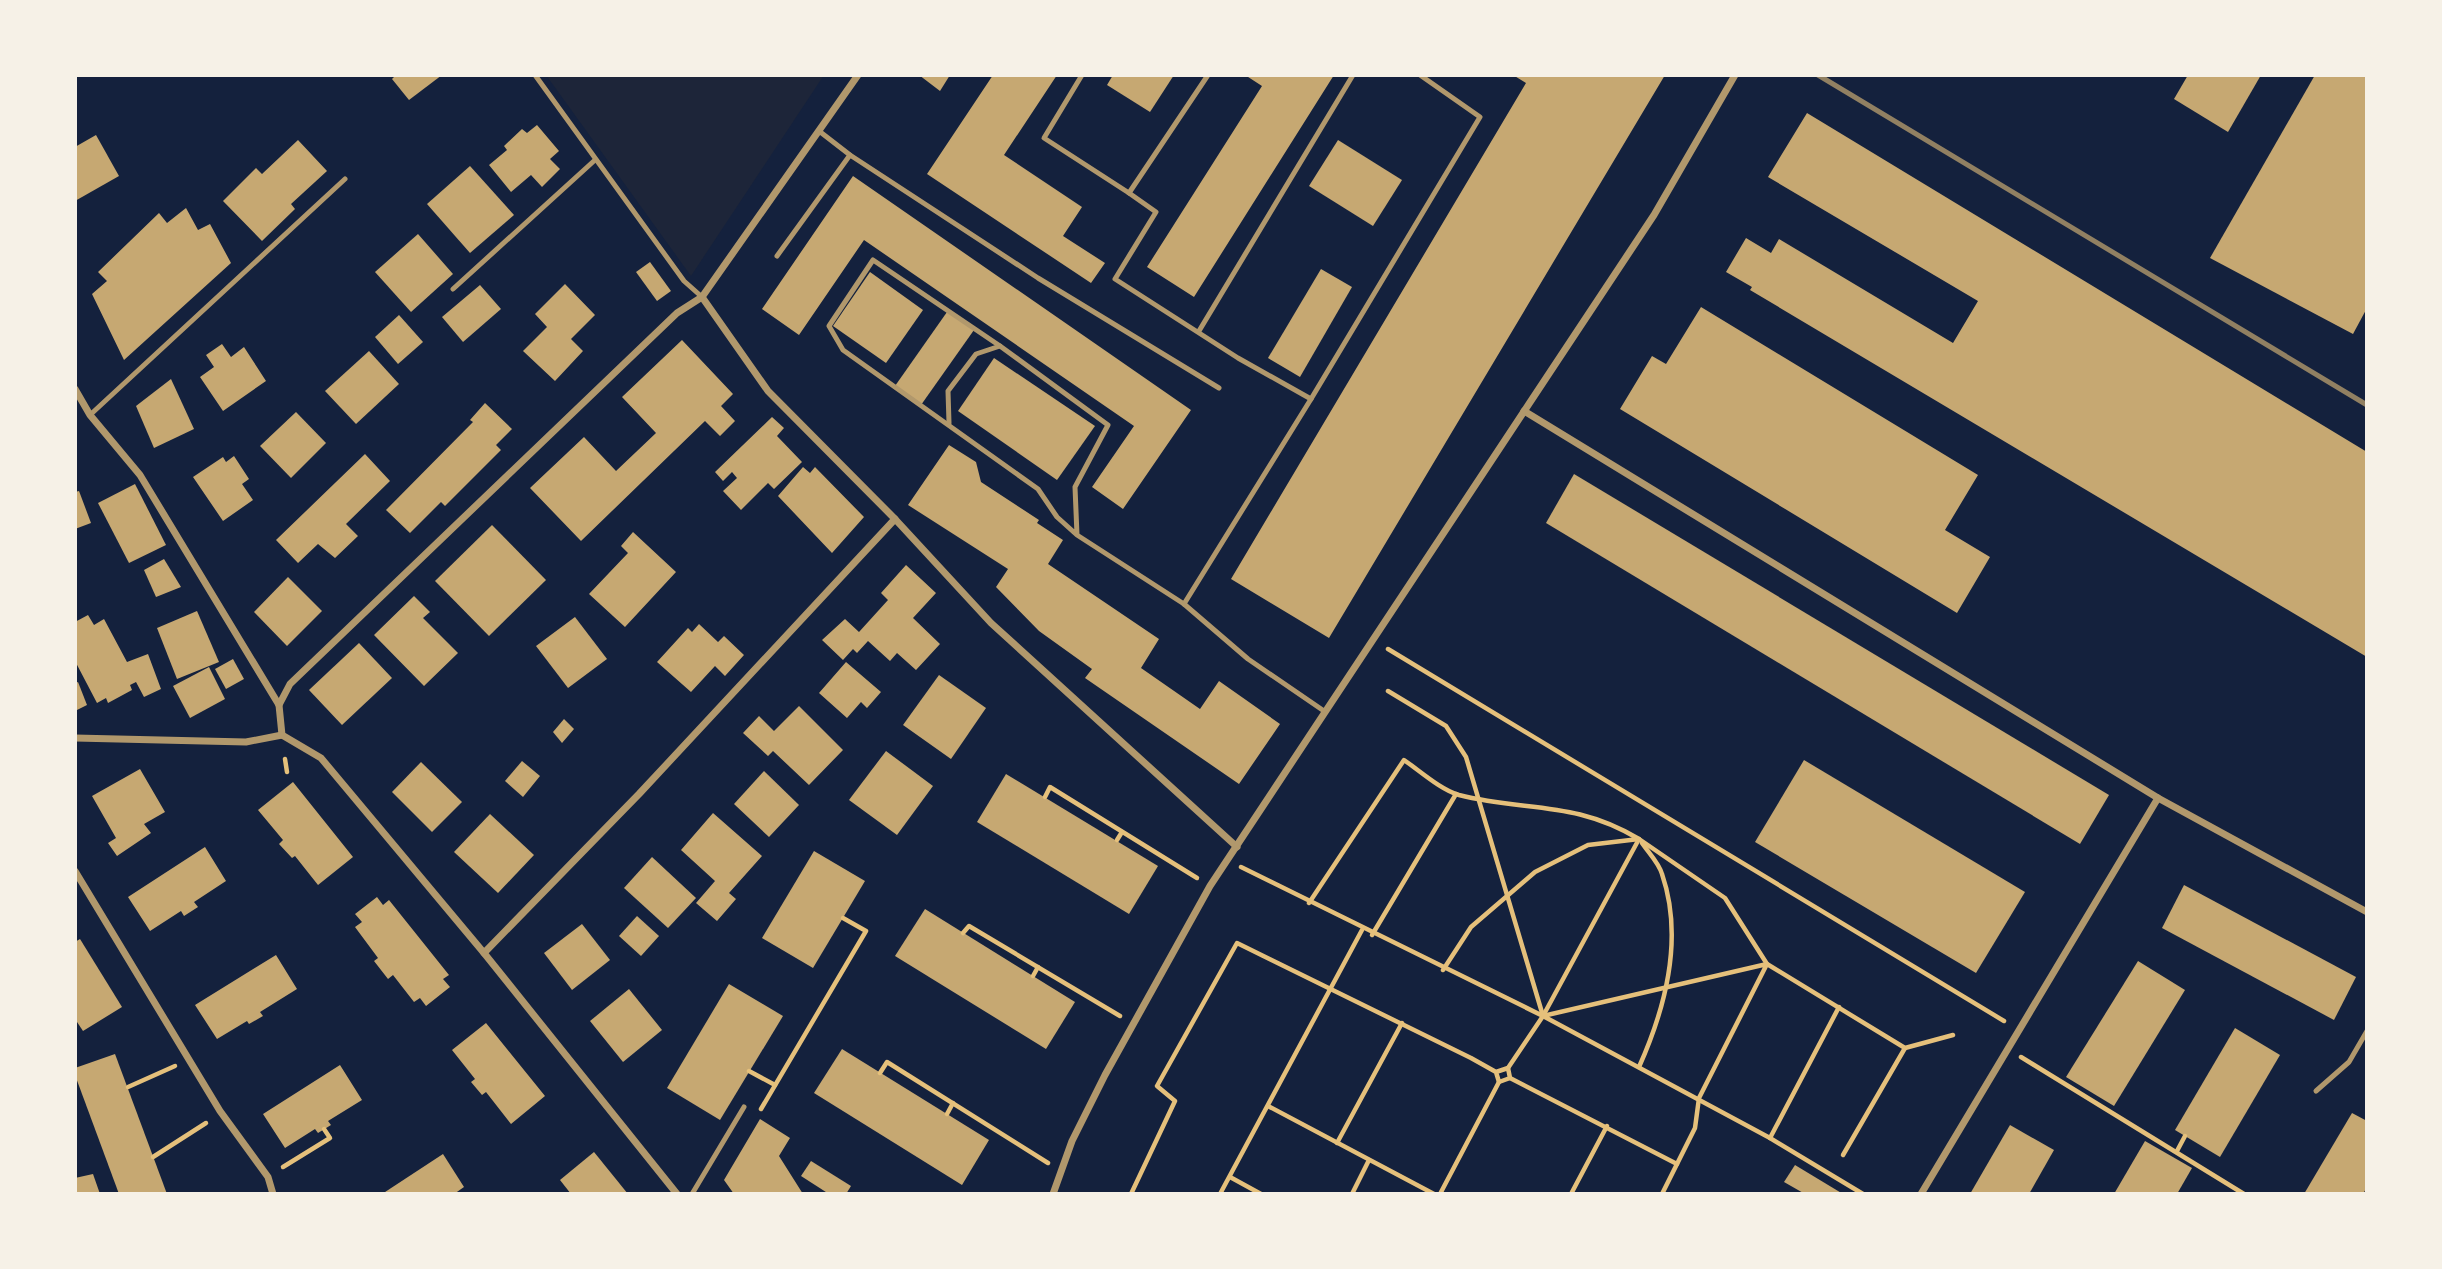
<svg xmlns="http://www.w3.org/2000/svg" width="2442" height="1269" font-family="Signika,sans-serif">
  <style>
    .green { fill: #1d2539 }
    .building { fill: #c6a872 }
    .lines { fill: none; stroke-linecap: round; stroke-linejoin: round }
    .path { stroke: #e5c07b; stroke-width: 4.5 }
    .service { stroke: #b1986c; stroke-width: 5 }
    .minor { stroke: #b1986c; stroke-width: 7 }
    .rail { stroke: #918062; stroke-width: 5 }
  </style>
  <rect width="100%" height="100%" fill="#14213d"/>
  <polygon class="green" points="546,75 824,75 691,276"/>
  <g class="building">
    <polygon points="396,75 442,75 409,100 392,79"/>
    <polygon points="919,75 950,75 940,91"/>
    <polygon points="993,75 1057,75 1004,155 1082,207 1063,236 1105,263 1091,283 927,174"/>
    <polygon points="1113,75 1174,75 1150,112 1107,85"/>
    <polygon points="1245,75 1334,75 1194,297 1147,267 1262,86"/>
    <polygon points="1513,75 1665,75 1329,638 1231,579 1526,83"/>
    <polygon points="2188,75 2261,75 2228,132 2174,99"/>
    <polygon points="2315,75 2367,75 2367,308 2353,334 2210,258"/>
    <polygon points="1807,113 2367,452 2367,657 1750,290 1752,287 1726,272 1746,238 1771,253 1779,239 1953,343 1978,301 1768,177"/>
    <polygon points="537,125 559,151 550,159 560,169 542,187 531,175 511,192 489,165 507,150 504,146 522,129 527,133"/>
    <polygon points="96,135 119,176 75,201 75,147"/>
    <polygon points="298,140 327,171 291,204 295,209 262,241 223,201 256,168 262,174"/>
    <polygon points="1338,140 1402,180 1373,226 1309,186"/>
    <polygon points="470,166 514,215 470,253 427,204"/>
    <polygon points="853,176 1191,410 1123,509 1092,487 1134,426 864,240 799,335 762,309"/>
    <polygon points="186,208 198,230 210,224 231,263 124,360 92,294 107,281 98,272 159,213 167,223"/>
    <polygon points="418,234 453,274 411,312 375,272"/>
    <polygon points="650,262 671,291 657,301 636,272"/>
    <polygon points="1321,269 1352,287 1300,377 1268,358"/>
    <polygon points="870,272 923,310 886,363 833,326"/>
    <polygon points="565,284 595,315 571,339 583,351 555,381 523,351 547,327 535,314"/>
    <polygon points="480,285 501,309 463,342 442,317"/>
    <polygon points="1701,307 1978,475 1945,530 1990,557 1957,613 1620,409 1652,356 1666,364"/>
    <polygon points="947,312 974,330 921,405 895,386"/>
    <polygon points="399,315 423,342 398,364 375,337"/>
    <polygon points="682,340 733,394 721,406 735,421 720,436 705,421 581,541 530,488 584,437 616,471 656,433 622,397"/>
    <polygon points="222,344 231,357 244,347 266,381 223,411 200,377 214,367 206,355"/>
    <polygon points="369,351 399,384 356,424 325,391"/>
    <polygon points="994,358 1095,426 1057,480 958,411"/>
    <polygon points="171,379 194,429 154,448 136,406"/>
    <polygon points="485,403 512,429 496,445 501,450 445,506 441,502 410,533 386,510 473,422 470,420"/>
    <polygon points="296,412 326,443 291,478 260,446"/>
    <polygon points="772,417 784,428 777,436 802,462 774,489 768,483 741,510 723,491 737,478 732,472 723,481 715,472"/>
    <polygon points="949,445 976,462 981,482 1039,520 1037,523 1063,540 1048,564 1159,639 1141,668 1200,709 1219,681 1280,724 1239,784 1085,678 1092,669 1039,631 996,587 1008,569 908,505"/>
    <polygon points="365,454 390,481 346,524 358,536 335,558 318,544 298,563 276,540"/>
    <polygon points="234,456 249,479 242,484 253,500 223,521 193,477 223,457 226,462"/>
    <polygon points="803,467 810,473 815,467 864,517 832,553 778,496"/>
    <polygon points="1574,474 2109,795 2080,844 1546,523"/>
    <polygon points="135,484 166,545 129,563 98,503"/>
    <polygon points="79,491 91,523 75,529 75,492"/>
    <polygon points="492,525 546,580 489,636 435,581"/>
    <polygon points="633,532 676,572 625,627 589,594 628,553 621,546"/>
    <polygon points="164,559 181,587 156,597 144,570"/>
    <polygon points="906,565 936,593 913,618 940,644 916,670 897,653 890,661 868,641 857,653 853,649 843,660 822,640 845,619 859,632 888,600 881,593"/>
    <polygon points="288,577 322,611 287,646 254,612"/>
    <polygon points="414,596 430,612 423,618 458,653 424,686 374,635"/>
    <polygon points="197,611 219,662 177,679 157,628"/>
    <polygon points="88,615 94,625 104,619 127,662 148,654 161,689 144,697 136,682 130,685 132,690 108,703 106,698 97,703 75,661 75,622"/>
    <polygon points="575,617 607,659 568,688 536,646"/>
    <polygon points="699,624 718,642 724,636 744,655 725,676 715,666 691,692 657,662 688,628 692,632"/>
    <polygon points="359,643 392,678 342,725 309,690"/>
    <polygon points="233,659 244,679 226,689 215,669"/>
    <polygon points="846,662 881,692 867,708 861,702 847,718 819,693"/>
    <polygon points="209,667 225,699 190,718 173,686"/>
    <polygon points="939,675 986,708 951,759 903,725"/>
    <polygon points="78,682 87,705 75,711 75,683"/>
    <polygon points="799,706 843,750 809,785 773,751 768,756 743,733 759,716 774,731"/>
    <polygon points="564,719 574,729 562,743 553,732"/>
    <polygon points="886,751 933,786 897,835 849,800"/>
    <polygon points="1804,760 2025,892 1976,973 1755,842"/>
    <polygon points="522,761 540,776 523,797 505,781"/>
    <polygon points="421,762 462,802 432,832 392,792"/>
    <polygon points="140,769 165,812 144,824 151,833 117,856 108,843 116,838 92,796"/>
    <polygon points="764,771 799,805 769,837 734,804"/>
    <polygon points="1006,774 1158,866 1129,914 977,822"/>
    <polygon points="293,782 353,857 318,885 295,856 292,858 279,844 283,840 258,810"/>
    <polygon points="713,813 762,856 729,893 736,899 717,921 696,903 715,881 681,850"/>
    <polygon points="490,814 534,855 498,893 454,852"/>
    <polygon points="205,847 226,881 194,902 198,907 184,916 181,911 150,931 128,897"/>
    <polygon points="814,851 865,881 813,968 762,938"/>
    <polygon points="652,857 696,898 668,928 624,888"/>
    <polygon points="2184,885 2356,977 2334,1020 2162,928"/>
    <polygon points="377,897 383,905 389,900 449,975 443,979 450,987 426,1006 420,998 414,1002 393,975 388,979 374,961 378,958 355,927 362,922 355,914"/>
    <polygon points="925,909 1075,1002 1046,1049 895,956"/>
    <polygon points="637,916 659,936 641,956 619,936"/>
    <polygon points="582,924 610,960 572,990 544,953"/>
    <polygon points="80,939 122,1007 83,1031 75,1019 75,942"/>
    <polygon points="276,955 297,989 260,1012 263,1016 249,1024 247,1021 217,1039 195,1005"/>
    <polygon points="2138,961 2185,990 2114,1106 2066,1077"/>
    <polygon points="729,984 783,1016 720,1120 667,1088"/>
    <polygon points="629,989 662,1030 623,1062 590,1021"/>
    <polygon points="486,1023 545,1096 511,1124 486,1092 482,1095 471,1082 475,1079 452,1050"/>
    <polygon points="2235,1028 2280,1055 2220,1157 2175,1130"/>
    <polygon points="842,1049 989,1140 962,1185 814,1093"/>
    <polygon points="115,1054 167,1194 119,1194 75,1075 75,1068"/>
    <polygon points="340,1065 362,1100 328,1121 331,1125 318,1133 315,1129 285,1148 263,1114"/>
    <polygon points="2352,1113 2367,1121 2367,1187 2363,1194 2304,1194"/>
    <polygon points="760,1119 790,1138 779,1156 803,1194 734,1194 724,1180"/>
    <polygon points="2010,1125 2054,1150 2029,1194 1970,1194"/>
    <polygon points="2145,1141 2192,1168 2177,1194 2114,1194"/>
    <polygon points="594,1152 628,1194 571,1194 560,1180"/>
    <polygon points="443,1154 464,1187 454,1194 382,1194"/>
    <polygon points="811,1161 851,1186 846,1194 829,1194 801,1176"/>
    <polygon points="1795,1165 1843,1194 1805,1194 1784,1182"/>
    <polygon points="93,1174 100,1194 75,1194 75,1178"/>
  </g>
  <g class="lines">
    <g class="path">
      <polyline points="1388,649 2004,1021"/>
      <polyline points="1388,691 1446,726 1466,757 1543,1016 1767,964 1699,1098 1695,1128 1662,1194"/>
      <polyline points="285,759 287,772"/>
      <polyline points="1045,797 1050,787 1197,878"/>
      <polyline points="1117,840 1122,832"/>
      <polyline points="1241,867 1543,1016 1770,1138"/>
      <path d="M1309,903L1404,760C1420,771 1441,790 1459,795C1526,812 1574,800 1639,839L1588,845L1535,872L1471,927L1443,970"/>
      <polyline points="963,933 969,926 1120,1016"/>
      <polyline points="1372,935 1456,794"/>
      <polyline points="1033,976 1038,967"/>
      <polyline points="1839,1007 1770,1138 1863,1194"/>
      <polyline points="2021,1057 2244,1194"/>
      <path d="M1639,1067C1665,1009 1684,938 1662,874C1659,863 1648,852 1642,843"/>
      <polyline points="1508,1068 1543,1016 1639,839 1725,898 1767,964 1905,1048 1953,1035"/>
      <polyline points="749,1071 775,1085"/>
      <polyline points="880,1073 887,1062 1048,1163"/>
      <polyline points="1510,1078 1677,1164"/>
      <polyline points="128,1087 175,1066"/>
      <polyline points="1268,1106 1434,1194"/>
      <polyline points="761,1109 866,931 843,918"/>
      <polyline points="947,1114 953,1103"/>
      <polyline points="1337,1143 1402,1023"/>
      <polyline points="2177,1151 2185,1136"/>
      <polyline points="1843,1155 1905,1048"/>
      <polyline points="153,1157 206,1123"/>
      <polyline points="283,1167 330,1138 324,1129"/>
      <polyline points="1230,1177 1261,1194"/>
      <polyline points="1131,1194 1175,1101 1157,1086 1237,943 1471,1058 1496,1072 1499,1082 1510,1078 1508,1068 1496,1072"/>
      <polyline points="1220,1194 1362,930"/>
      <polyline points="1352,1194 1369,1160"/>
      <polyline points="1440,1194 1499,1082"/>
      <polyline points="1571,1194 1607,1126"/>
    </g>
    <g class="service">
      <polyline points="535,75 684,281 702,297"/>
      <polyline points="1082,75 1044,138 1129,193"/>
      <polyline points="819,131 850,155"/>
      <polyline points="777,256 850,155 1038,278 1219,388"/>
      <polyline points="453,289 595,160"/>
      <polyline points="1199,331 1353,75"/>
      <polyline points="1311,399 1480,117 1420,75"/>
      <polyline points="90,415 345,179"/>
      <polyline points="949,423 948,391 976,354 1000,346"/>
      <polyline points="1077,535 1075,487 1108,425 1000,346 873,260 829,326 843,350 1038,489 1057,517 1077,535 1184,604 1248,659 1324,711"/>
      <polyline points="1184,604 1311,399 1238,358 1115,279 1156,212 1129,193 1208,75"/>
      <polyline points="2316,1091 2349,1062 2367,1031"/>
      <polyline points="692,1194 744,1107"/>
    </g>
    <g class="minor">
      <polyline points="702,297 768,391 895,519 991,623 1237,847"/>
      <polyline points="75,389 90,415 140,475 279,705 282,735 321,758 484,953 677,1194"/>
      <polyline points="1524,411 2158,798 2367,912"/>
      <polyline points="279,705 290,684 677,313 702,297 858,75"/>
      <polyline points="75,738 246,742 282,735"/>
      <polyline points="75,871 220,1111 268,1177 273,1194"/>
      <polyline points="484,953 639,794 895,519"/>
      <polyline points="1053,1194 1072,1141 1105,1075 1210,886 1654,215 1735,75"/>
      <polyline points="1921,1194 2158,798"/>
    </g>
    <polyline class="rail" points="1818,75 2367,405"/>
  </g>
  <rect width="2442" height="1269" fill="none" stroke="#f6f1e7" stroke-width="154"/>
</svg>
